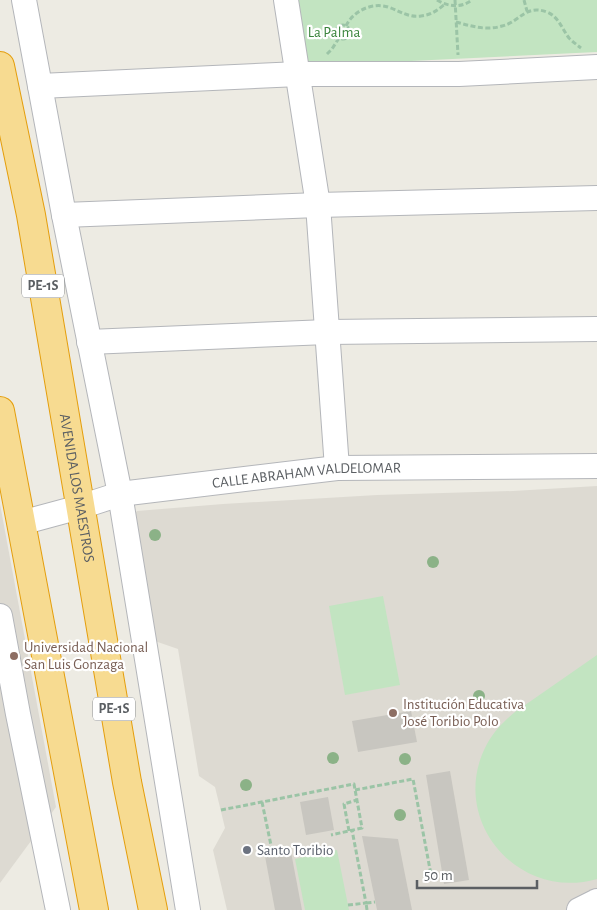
<svg xmlns="http://www.w3.org/2000/svg" width="597" height="910" font-family="'Alegreya Sans',sans-serif">
  <style>
    .education { fill: #dddad2 }
    .green { fill: #c2e4c1 }
    .building { fill: #c8c6c0 }
    .lines { fill: none; stroke-linecap: round; stroke-linejoin: round }
    .minor-casing { stroke: #b4b6ba; stroke-width: 26 }
    .highway-casing { stroke: #e49e0d; stroke-width: 30 }
    .path { stroke: #9bc4a6; stroke-width: 3; stroke-dasharray: 5 2.5; stroke-linecap: butt }
    .minor { stroke: #fff; stroke-width: 24 }
    .highway { stroke: #f7db91; stroke-width: 28 }
    .tree { fill: #8bb287 }
    .education-dot { fill: #8d6e63; stroke: #fff; stroke-width: 2 }
    .worship-dot { fill: #6b7280; stroke: #fff; stroke-width: 2 }
    .labels { text-anchor: middle; dominant-baseline: central; stroke-width: 4.5; stroke-linejoin: round; paint-order: stroke }
    .shield { fill: #fff; stroke: #8c8f92; stroke-width: 1 }
    .shield-label { font-size: 14px; font-weight: bold; fill: #5b5f63 }
    .park-label { font-size: 15px; fill: #3a843c; stroke: #fff }
    .street-label { font-size: 15px; fill: #5b5f63; stroke: #fff }
    .education-label { font-size: 15px; fill: #785e54; stroke: #fff; text-anchor: start }
    .worship-label { font-size: 15px; fill: #5b616d; stroke: #fff; text-anchor: start }
  </style>
  <rect width="100%" height="100%" fill="#edebe3"/>
  <g class="education">
    <polygon points="597,486 597,901 577,910 227,910 213,850 225,828 215,787 199,776 178,649 149,639 127,523 137,511 223,504 377,495 513,491"/>
    <polygon points="0,504 56,807 0,883"/>
  </g>
  <g class="green">
    <polygon points="295,0 597,0 597,52 307,66"/>
    <polygon points="383,596 400,685 345,695 329,606"/>
    <path d="M597,655V879C517,902 447,818 487,744C494,731 504,721 515,712Z"/>
    <polygon points="337,850 349,910 305,910 295,859"/>
  </g>
  <g class="building">
    <polygon points="411,711 417,742 358,752 352,721"/>
    <polygon points="450,771 469,880 444,884 426,775"/>
    <polygon points="328,797 334,830 306,835 300,802"/>
    <polygon points="362,836 398,839 412,910 377,910"/>
    <polygon points="290,847 302,910 275,910 264,851"/>
  </g>
  <g class="lines">
    <defs>
      <g id="minor">
        <polyline points="24,0 64,215 120,494 188,910"/>
        <polyline points="286,0 318,205 337,468"/>
        <polyline points="40,86 299,74 459,74 597,67"/>
        <polyline points="64,215 318,205 597,198"/>
        <polyline points="89,342 327,332 597,329"/>
        <path id="s1" d="M21,523L80,507L120,494L337,468L597,466"/>
        <polyline points="0,616 18,714 58,910"/>
        <polyline points="579,910 597,901"/>
      </g>
      <g id="highway">
        <path id="s2" d="M0,66L31,215L127,782L153,910"/>
        <polyline points="0,411 94,910"/>
      </g>
    </defs>
    <use href="#minor" class="minor-casing"/>
    <use href="#highway" class="highway-casing"/>
    <g class="path">
      <path d="M437,0C448,7 462,8 472,0"/>
      <polyline points="455,0 458,55"/>
      <polyline points="524,0 527,11"/>
      <path d="M456,22C471,26 486,31 502,26C520,22 525,4 547,12C559,17 562,29 569,38C573,42 577,45 581,48"/>
      <circle cx="343" cy="32" r="7"/>
      <path d="M346,26C353,11 372,2 388,7C400,11 409,18 421,16C431,15 438,10 445,4"/>
      <polyline points="327,54 332,49 339,38"/>
      <polyline points="355,790 413,779 432,880"/>
      <polyline points="262,802 272,850"/>
      <polyline points="221,810 354,784 362,828 331,835"/>
      <polyline points="349,831 344,804 357,800"/>
      <polyline points="348,905 366,903 352,830"/>
      <polyline points="367,910 366,903 375,902"/>
    </g>
    <use href="#minor" class="minor"/>
    <use href="#highway" class="highway"/>
  </g>
  <g class="tree">
    <circle cx="155" cy="535" r="6"/>
    <circle cx="433" cy="562" r="6"/>
    <circle cx="479" cy="696" r="6"/>
    <circle cx="333" cy="758" r="6"/>
    <circle cx="405" cy="759" r="6"/>
    <circle cx="246" cy="785" r="6"/>
    <circle cx="400" cy="815" r="6"/>
  </g>
  <g class="education-dot">
    <circle cx="14" cy="656" r="5"/>
    <circle cx="393" cy="713" r="5"/>
  </g>
  <circle class="worship-dot" cx="247" cy="850" r="5"/>
  <g class="labels">
    <g class="shield">
      <rect x="22" y="274.5" width="42" height="23" rx="4"/>
      <rect x="93" y="697.5" width="42" height="23" rx="4"/>
    </g>
    <g class="shield-label">
      <text x="43" y="286">PE-1S</text>
      <text x="114" y="709">PE-1S</text>
    </g>
    <g class="park-label">
      <text x="334" y="32">La Palma</text>
    </g>
    <g class="street-label">
      <text stroke="none"><textPath href="#s1" startOffset="291">CALLE ABRAHAM VALDELOMAR</textPath></text>
      <text stroke="none"><textPath href="#s2" startOffset="429">AVENIDA LOS MAESTROS</textPath></text>
    </g>
    <g class="education-label">
      <text x="24" y="647">Universidad Nacional<tspan x="24" dy="17">San Luis Gonzaga</tspan></text>
      <text x="403" y="704">Institución Educativa<tspan x="403" dy="17">José Toribio Polo</tspan></text>
    </g>
    <g class="worship-label">
      <text x="257" y="850">Santo Toribio</text>
    </g>
  </g>
  <path d="M417 880v8h120v-8" fill="none" stroke="#5b5f63" stroke-width="2.5"/>
  <text x="424" y="880" font-size="15" fill="#5b5f63" stroke="#ffffff" stroke-width="4" paint-order="stroke">50 m</text>
</svg>
